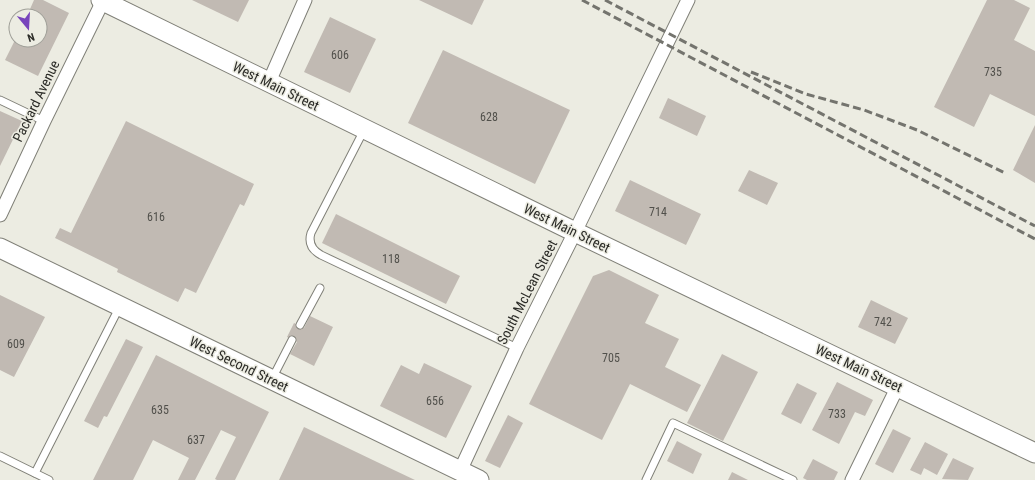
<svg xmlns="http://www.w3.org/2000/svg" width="1035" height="480" font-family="'Roboto Condensed',sans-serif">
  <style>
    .building { fill: #c1bab3 }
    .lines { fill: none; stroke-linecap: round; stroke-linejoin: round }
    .service-casing { stroke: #808078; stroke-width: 9 }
    .minor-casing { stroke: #808078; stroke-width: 15 }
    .secondary-casing { stroke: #808078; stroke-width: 21 }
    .service { stroke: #fff; stroke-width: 7 }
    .minor { stroke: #fff; stroke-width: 13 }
    .secondary { stroke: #fff; stroke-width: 19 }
    .rail { stroke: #74746e; stroke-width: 3; stroke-dasharray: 8 4; stroke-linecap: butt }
    .labels { text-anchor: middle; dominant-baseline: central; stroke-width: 3; stroke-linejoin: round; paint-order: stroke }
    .number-label { font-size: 12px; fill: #51504b }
    .street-label { font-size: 14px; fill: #2c2c28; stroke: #ecece2 }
  </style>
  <rect width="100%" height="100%" fill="#ecece2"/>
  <g class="building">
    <polygon points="34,0 43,0 69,13 38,76 5,60 15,40 40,40 40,16 27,16"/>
    <polygon points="192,0 249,0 238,22"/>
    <polygon points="419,0 484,0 472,25"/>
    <polygon points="987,0 1014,0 1030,8 1014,40 1035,51 1035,116 990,94 974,127 934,107"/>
    <polygon points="330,17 376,39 350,93 304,72"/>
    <polygon points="443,50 570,110 535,184 408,123"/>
    <polygon points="668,98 706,116 697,136 659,118"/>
    <polygon points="0,111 22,121 0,166"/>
    <polygon points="126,121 254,184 244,206 240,204 196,293 185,288 178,302 117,272 118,269 55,238 60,228 71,233"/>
    <polygon points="1035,125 1035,183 1013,170"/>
    <polygon points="749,170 778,183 767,205 738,191"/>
    <polygon points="630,180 701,214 686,245 615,211"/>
    <polygon points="336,214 460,276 446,304 322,243"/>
    <polygon points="609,270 659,295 645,323 679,339 665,367 701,385 687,412 630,384 602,440 529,404 593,276"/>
    <polygon points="0,295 45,317 14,377 0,370"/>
    <polygon points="871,300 908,318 895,344 858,327"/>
    <polygon points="310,316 333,327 314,366 290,354 297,342 287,337 294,323 304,328"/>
    <polygon points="126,339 143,347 107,417 104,416 98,428 84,421"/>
    <polygon points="722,354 758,372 723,441 687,423"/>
    <polygon points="156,355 269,412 235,480 217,480 215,479 236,437 221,430 195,480 178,480 189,458 153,440 133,480 93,480"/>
    <polygon points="424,363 472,386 446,438 380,406 401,365 419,374"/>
    <polygon points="837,382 873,400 865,416 855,412 839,444 812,430"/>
    <polygon points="797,383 817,393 801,424 781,414"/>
    <polygon points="508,415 523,423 500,468 485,461"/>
    <polygon points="304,427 377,462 415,480 279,480"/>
    <polygon points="893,429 911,438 893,473 875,464"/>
    <polygon points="677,441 702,454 693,474 667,461"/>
    <polygon points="925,442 948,454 937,475 924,468 921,475 910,470"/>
    <polygon points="953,458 974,468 968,480 942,479"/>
    <polygon points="813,459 838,472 834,480 807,480 803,478"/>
    <polygon points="732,472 748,480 728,480"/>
  </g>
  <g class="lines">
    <defs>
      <g id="service">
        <polyline points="0,100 44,121"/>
        <path d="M364,130L311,233C308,243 312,250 321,255L517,348"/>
        <polyline points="300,325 320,288"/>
        <polyline points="272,379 292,340"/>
        <polyline points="0,456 49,480"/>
        <polyline points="35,473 120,306"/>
        <polyline points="646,480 673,423 793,480"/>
      </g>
      <g id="minor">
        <polyline points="269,82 305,0"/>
        <polyline points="0,215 44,121 103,1"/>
        <polyline points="460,471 517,348 575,232 688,0"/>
        <polyline points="852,480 898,386"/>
      </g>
      <g id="secondary">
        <polyline points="101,0 575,232 1035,453"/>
        <polyline points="0,248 479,480"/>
      </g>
    </defs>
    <use href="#service" class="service-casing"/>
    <use href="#minor" class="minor-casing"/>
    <use href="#secondary" class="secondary-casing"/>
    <use href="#service" class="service"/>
    <use href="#minor" class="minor"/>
    <use href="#secondary" class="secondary"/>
    <g class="rail">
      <polyline points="582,0 1035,239"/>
      <polyline points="605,0 1035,226"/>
      <polyline points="751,72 806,94 864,110 917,130 1005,173"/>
    </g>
  </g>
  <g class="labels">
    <g class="number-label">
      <text x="340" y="55">606</text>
      <text x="993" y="72">735</text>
      <text x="489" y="117">628</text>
      <text x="658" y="212">714</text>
      <text x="156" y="217">616</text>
      <text x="391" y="259">118</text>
      <text x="883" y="322">742</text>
      <text x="16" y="344">609</text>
      <text x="611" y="358">705</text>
      <text x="435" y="401">656</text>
      <text x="160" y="410">635</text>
      <text x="837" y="414">733</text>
      <text x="196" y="440">637</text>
    </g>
    <g class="street-label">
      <text transform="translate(276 86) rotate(26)">West Main Street</text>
      <text transform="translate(36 101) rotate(-64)">Packard Avenue</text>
      <text transform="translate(567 228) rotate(26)">West Main Street</text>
      <text transform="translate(527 292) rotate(-63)">South McLean Street</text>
      <text transform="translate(239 364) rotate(26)">West Second Street</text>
      <text transform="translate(859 368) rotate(25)">West Main Street</text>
    </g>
  </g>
  <g transform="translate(28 28) rotate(162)"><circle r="19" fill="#ecece2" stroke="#9f9f98"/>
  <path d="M0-3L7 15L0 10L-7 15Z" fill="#7844bc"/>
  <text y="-6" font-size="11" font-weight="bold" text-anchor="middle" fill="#2c2c28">N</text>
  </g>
</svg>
